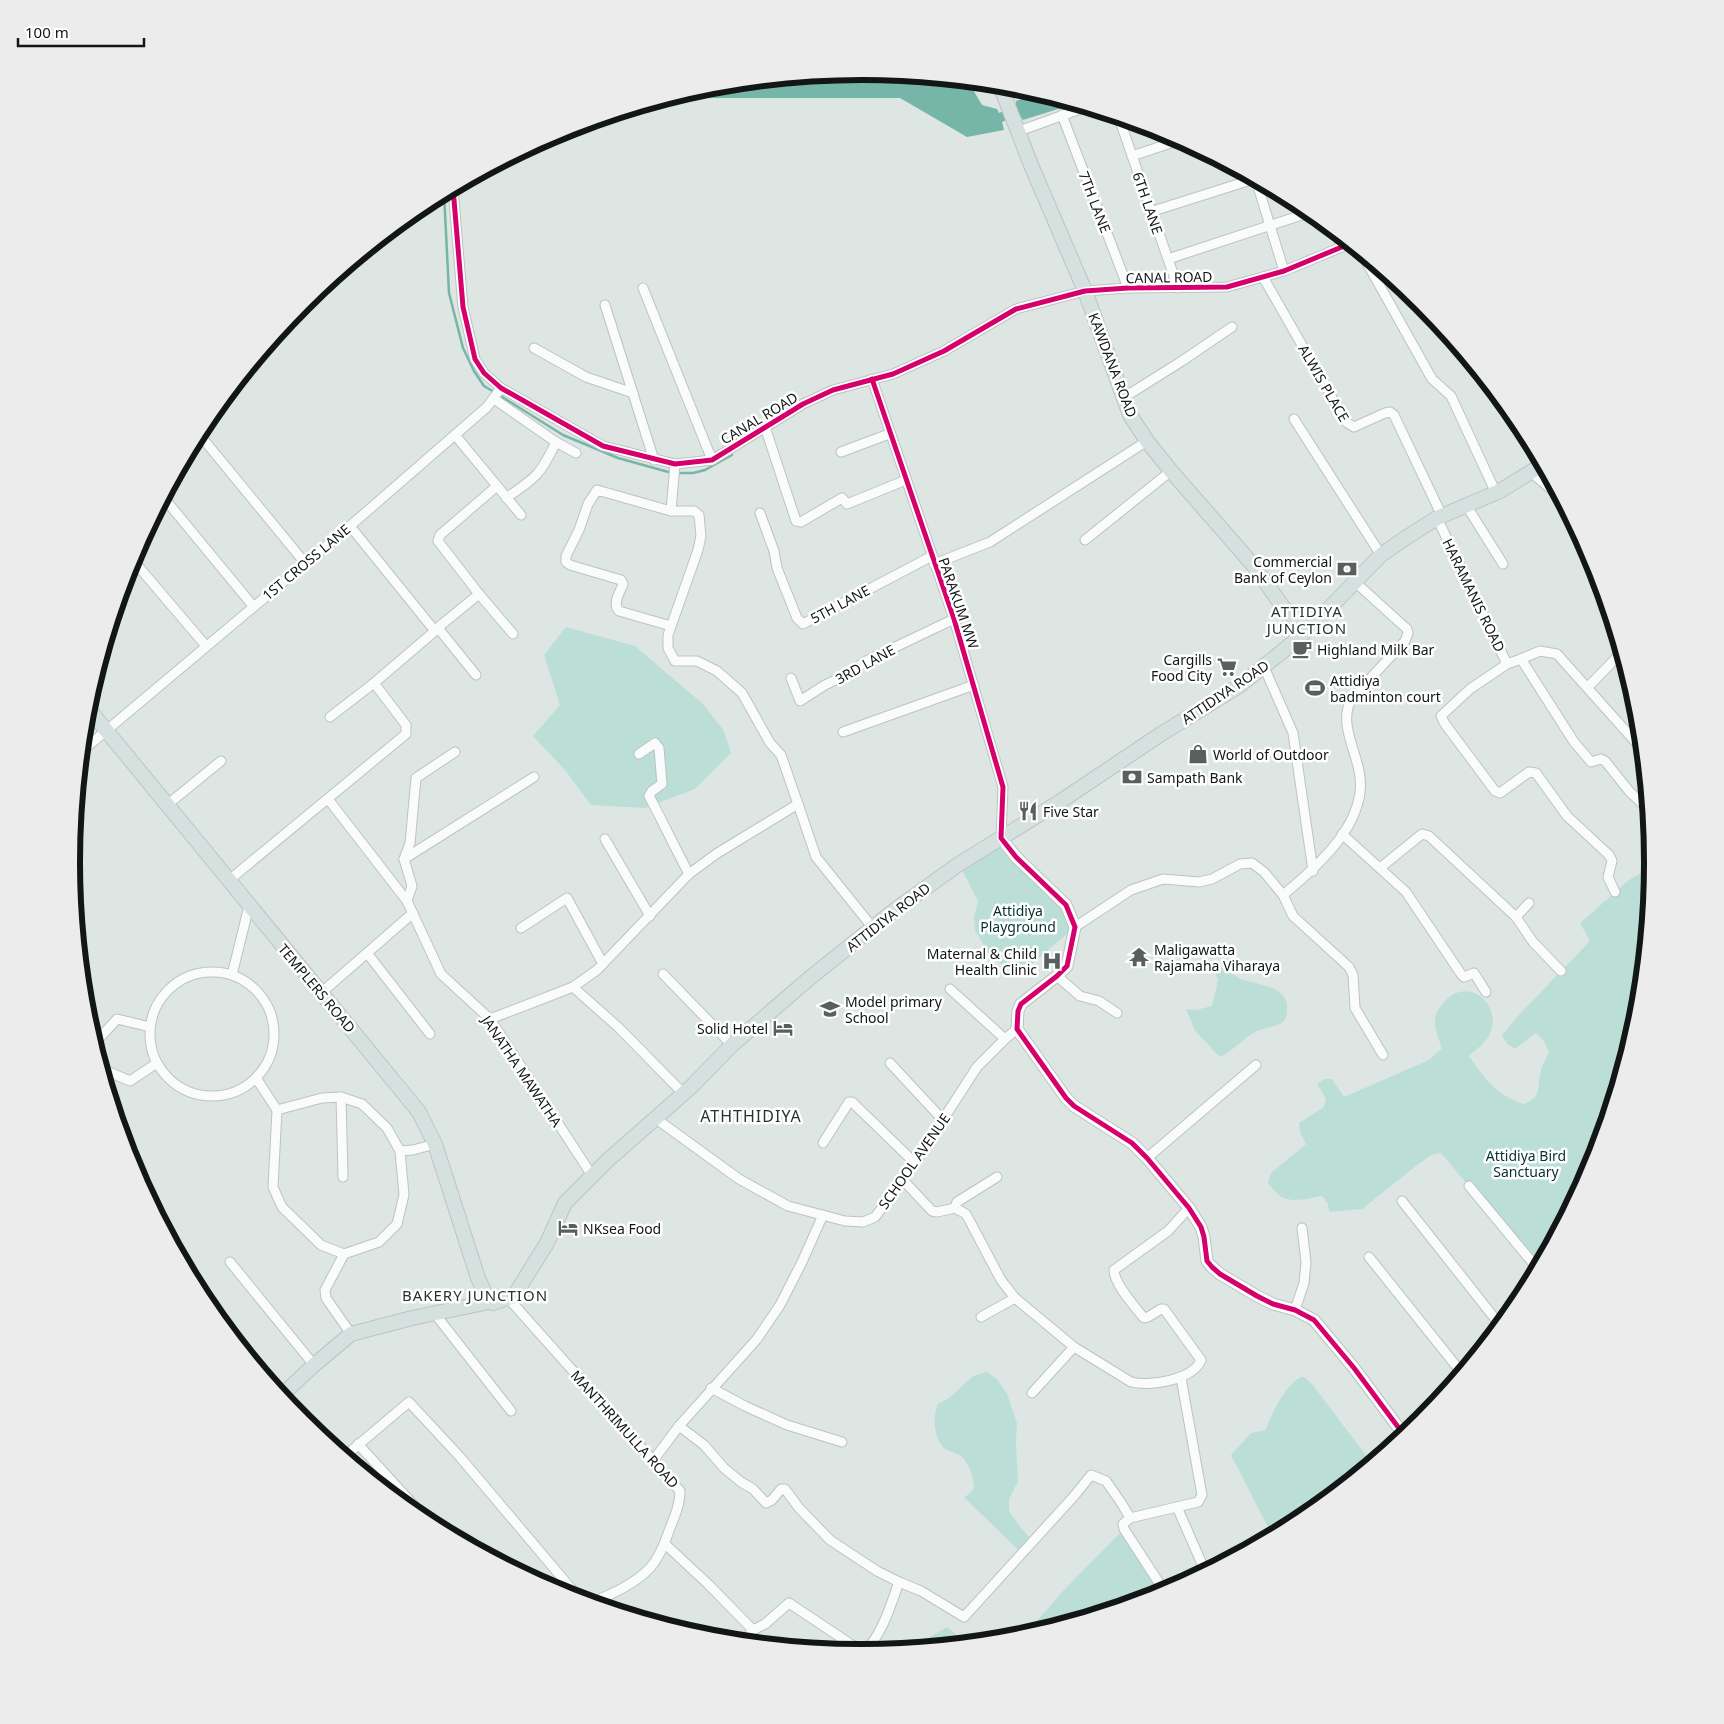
<svg xmlns="http://www.w3.org/2000/svg" width="1724" height="1724" font-family="'Noto Sans',sans-serif">
  <style>
    .green { fill: #bbdfd6 }
    .water { fill: #76b6a8 }
    .lines { fill: none; stroke-linecap: round; stroke-linejoin: round }
    .stream { stroke: #76b6a8; stroke-width: 2.5 }
    .minor-casing { stroke: #bdc3c2; stroke-width: 11 }
    .tertiary-casing { stroke: #bdc3c2; stroke-width: 13 }
    .primary-casing { stroke: #bfc3c2; stroke-width: 16 }
    .minor { stroke: #fafbfb; stroke-width: 9 }
    .tertiary { stroke: #fafbfb; stroke-width: 11 }
    .primary { stroke: #d4e1df; stroke-width: 14 }
    .cycleway-casing { stroke: #fff; stroke-width: 8 }
    .cycleway { stroke: #d6006c; stroke-width: 5 }
    .labels { text-anchor: middle; dominant-baseline: central; stroke-width: 5; stroke-linejoin: round; paint-order: stroke }
    .street-label { font-size: 14px; fill: #121716; stroke: #fff }
    .poi-label { font-size: 14px; fill: #121716; stroke: #fff; text-anchor: start }
    .park-label { font-size: 14px; fill: #063129; stroke: #fff }
    .neighbourhood-label { font-size: 15px; letter-spacing: 1px; fill: #273330; stroke: #fff }
    .quarter-label { font-size: 16px; letter-spacing: 1px; fill: #273330; stroke: #fff }
    .rim { fill: none; stroke: #121716; stroke-width: 6 }
  </style>
  <rect width="100%" height="100%" fill="#dee6e4"/>
  <g class="green">
    <polygon points="566,627 635,646 703,704 724,731 731,753 695,789 645,808 591,805 565,770 533,736 560,705 544,655"/>
    <polygon points="1001,838 1066,905 1075,927 1019,975 993,959 987,951 975,930 974,917 978,901 959,864"/>
    <path d="M1646,870L1652,873L1637,1017L1592,1165L1537,1268L1441,1153L1431,1155L1416,1166L1362,1209L1329,1212L1328,1204L1322,1196C1298,1200 1282,1207 1268,1182L1271,1173L1306,1144L1300,1132L1299,1123L1324,1107L1326,1099L1317,1084L1324,1079H1332L1344,1097L1429,1060L1442,1048C1439,1040 1435,1031 1435,1022C1434,1014 1439,1008 1444,1002C1469,973 1506,1008 1488,1037C1484,1044 1475,1050 1469,1056C1485,1079 1497,1096 1524,1104C1542,1096 1537,1091 1540,1075C1541,1067 1546,1059 1549,1052L1543,1040L1536,1033L1515,1049L1507,1044L1502,1035L1519,1015L1590,941L1580,923L1629,880Z"/>
    <path d="M1210,960C1218,964 1238,979 1244,980C1260,985 1289,987 1287,1009C1287,1015 1286,1019 1282,1023C1273,1027 1264,1028 1255,1032C1242,1039 1235,1050 1220,1057L1195,1031L1186,1009L1196,1010L1212,1006L1218,980Z"/>
    <path d="M987,1372L997,1379L1007,1394L1017,1423L1016,1442L1018,1481L1009,1499V1511L1020,1527L1033,1541L1022,1554L964,1497L971,1493L974,1488C973,1476 969,1459 957,1454C953,1452 949,1451 945,1449C934,1440 932,1416 938,1404L949,1398L973,1376Z"/>
    <path d="M1301,1377H1304L1312,1384L1371,1462L1301,1520L1272,1535L1231,1455L1251,1433L1266,1430C1271,1414 1286,1384 1301,1377Z"/>
    <polygon points="1124,1529 1165,1592 1042,1630 1036,1622 1064,1590"/>
    <polygon points="947,1627 966,1643 925,1647 930,1637"/>
  </g>
  <polygon class="water" points="862,71 970,82 972,88 982,105 997,109 999,113 1016,106 1016,101 1039,93 1074,104 1023,120 1019,114 1002,122 1004,130 967,137 900,98 669,98 708,86"/>
  <g class="lines">
    <g class="stream">
      <polyline points="444,193 449,293 463,348 474,371 484,386 494,392"/>
      <polyline points="499,395 563,435 618,458 672,473 693,473 705,470 732,455"/>
    </g>
    <defs>
      <g id="minor">
        <polyline points="1062,115 1128,288"/>
        <polyline points="1119,118 1178,288"/>
        <polyline points="1019,131 1086,107"/>
        <polyline points="1132,156 1180,140"/>
        <polyline points="1256,180 1284,271"/>
        <polyline points="453,188 463,307 475,359 484,373 501,388 603,446 675,464 712,460 803,404 833,390 893,374 944,351 1016,309 1085,291 1128,288 1227,287 1284,271 1349,244"/>
        <polyline points="1150,212 1254,179"/>
        <polyline points="1362,254 1432,379 1451,396 1496,493"/>
        <polyline points="1168,259 1311,212"/>
        <polyline points="1263,277 1346,422 1354,427 1385,413 1390,412 1394,415 1442,516"/>
        <polyline points="643,288 712,460"/>
        <polyline points="605,305 654,460"/>
        <polyline points="534,348 586,377 633,393"/>
        <polyline points="872,379 954,619 1003,787 1001,838"/>
        <polyline points="1123,398 1182,361 1232,327"/>
        <polyline points="494,399 556,442 576,453"/>
        <polyline points="1294,419 1381,555"/>
        <polyline points="765,427 796,521 801,522 842,498 847,504 906,480"/>
        <polyline points="199,434 305,563"/>
        <polyline points="455,435 521,515"/>
        <polyline points="841,452 889,434"/>
        <polyline points="1531,472 1559,496"/>
        <polyline points="497,486 440,535 438,541 479,594 513,634"/>
        <polyline points="164,498 253,606"/>
        <path d="M506,498C536,478 541,474 556,442"/>
        <polyline points="1466,505 1503,564"/>
        <polyline points="671,511 675,464"/>
        <polyline points="760,513 774,551 777,568 797,618 803,624 932,556"/>
        <polyline points="1437,518 1507,664 1521,659 1574,742 1591,762 1601,759 1605,761 1629,791 1648,809"/>
        <polyline points="1085,540 1171,471"/>
        <polyline points="132,559 206,646"/>
        <polyline points="934,564 990,542 1147,441"/>
        <path d="M671,626L619,611C612,603 620,593 623,584L621,580L570,565L566,562V556L579,530L588,504L597,490L671,511H694L699,515L701,536L698,550L668,635V648L675,661H697L717,671L742,693L770,743L781,755L798,804"/>
        <polyline points="438,628 476,675"/>
        <polyline points="435,630 479,594"/>
        <polyline points="1521,659 1540,651 1557,654 1641,748"/>
        <polyline points="1507,664 1470,689 1441,716 1445,724 1495,791 1500,793 1529,772 1536,773 1567,816 1609,855 1612,861 1608,877 1615,892"/>
        <polyline points="1264,667 1293,733 1313,871"/>
        <polyline points="791,678 800,701 825,685 844,676 866,661 954,619"/>
        <polyline points="1588,687 1621,653"/>
        <polyline points="330,717 374,683"/>
        <polyline points="843,732 974,685"/>
        <polyline points="82,751 350,526 487,407 501,388"/>
        <path d="M639,754L655,743L659,748L662,784L652,791L649,796C663,822 675,848 689,874"/>
        <polyline points="328,799 407,901 441,974 490,1019 593,1177"/>
        <polyline points="167,805 221,761"/>
        <polyline points="1342,834 1406,892 1461,974 1464,977 1474,973 1486,992"/>
        <polyline points="605,839 650,916"/>
        <polyline points="404,859 534,777"/>
        <polyline points="1380,868 1422,834 1429,836 1516,917 1533,942 1561,971"/>
        <polyline points="228,881 406,734 406,725 374,683 435,631 350,526"/>
        <path d="M1283,895C1317,867 1370,821 1359,771C1355,749 1339,722 1351,700C1355,694 1362,689 1366,683C1379,669 1392,655 1405,641L1408,633L1407,629L1355,582"/>
        <polyline points="407,901 412,886 404,859 410,843 416,778 455,752"/>
        <polyline points="1516,917 1529,903"/>
        <polyline points="1075,927 1131,890 1163,879 1199,882 1212,879 1240,864 1252,863 1264,872 1283,895 1293,916 1349,967 1353,975 1355,1008 1383,1055"/>
        <polyline points="521,928 567,898 603,964"/>
        <polyline points="367,953 430,1034"/>
        <circle cx="212" cy="1034" r="62"/>
        <polyline points="663,974 732,1045"/>
        <polyline points="232,975 249,906"/>
        <polyline points="1057,976 1080,996 1099,1001 1117,1013"/>
        <polyline points="573,987 618,1027 683,1093"/>
        <polyline points="950,989 1005,1039"/>
        <polyline points="321,993 413,913"/>
        <polyline points="490,1019 573,987 597,970 689,874 716,854 798,804 816,857 873,928"/>
        <polyline points="95,1043 117,1019 150,1027"/>
        <polyline points="890,1063 943,1120"/>
        <polyline points="102,1069 130,1081 157,1063"/>
        <polyline points="256,1078 277,1110 322,1098 341,1097 362,1104 387,1128 400,1151 404,1195 397,1224 379,1242 344,1254 321,1245 282,1207 273,1187 277,1110"/>
        <polyline points="341,1097 343,1177"/>
        <polyline points="655,1118 739,1179 788,1206 845,1221 863,1222 875,1217 882,1208 915,1163 977,1067 1005,1039 1017,1029"/>
        <polyline points="823,1143 849,1102 852,1102 915,1163"/>
        <polyline points="400,1151 413,1150 435,1144"/>
        <polyline points="1147,1158 1256,1065"/>
        <path d="M903,1180L932,1211L937,1212L955,1208L966,1214L1001,1280L1015,1298L1074,1347L1131,1382C1149,1387 1193,1380 1201,1360L1164,1309H1161L1148,1317L1144,1318C1135,1307 1114,1284 1114,1270L1168,1231L1189,1208"/>
        <polyline points="1469,1186 1537,1268"/>
        <polyline points="1402,1201 1500,1325"/>
        <polyline points="955,1208 957,1202 997,1177"/>
        <polyline points="344,1254 325,1290 326,1298 351,1334"/>
        <polyline points="1369,1257 1461,1372"/>
        <polyline points="230,1262 314,1365"/>
        <path d="M509,1299L680,1491C680,1504 675,1516 670,1528C666,1540 661,1553 654,1563C640,1582 613,1594 592,1602"/>
        <polyline points="1295,1310 1304,1283 1306,1262 1302,1228"/>
        <polyline points="435,1314 511,1411"/>
        <polyline points="981,1317 1015,1298"/>
        <polyline points="711,1388 745,1406 787,1425 842,1442"/>
        <polyline points="1032,1393 1074,1347"/>
        <polyline points="679,1426 704,1445 724,1468 741,1482 753,1489 766,1503 772,1500 781,1489 785,1489 799,1508 830,1540 877,1571 899,1582 921,1591 964,1617 1075,1495 1091,1475 1106,1481 1122,1504 1130,1518"/>
        <polyline points="358,1444 430,1523"/>
        <polyline points="345,1456 409,1402 460,1457 580,1599"/>
        <polyline points="652,1462 679,1426 757,1339 780,1305 802,1262 823,1215"/>
        <polyline points="1177,1507 1205,1571"/>
        <polyline points="665,1544 708,1584 753,1630 744,1641"/>
        <polyline points="1165,1592 1124,1529 1123,1524 1130,1518 1198,1502 1202,1495 1181,1378"/>
        <polyline points="753,1630 765,1624 789,1603 855,1647"/>
        <path d="M852,1652L855,1647L865,1652C883,1632 890,1607 899,1582"/>
      </g>
      <polyline id="tertiary" points="1001,838 1016,857 1066,905 1075,927 1067,966 1057,976 1021,1004 1018,1011 1017,1029 1066,1098 1074,1106 1132,1143 1147,1158 1189,1208 1201,1227 1204,1237 1207,1261 1212,1267 1220,1274 1257,1296 1273,1304 1295,1310 1314,1320 1354,1368 1404,1435"/>
      <g id="primary">
        <polyline points="1000,85 1031,165 1085,291 1130,415 1147,441 1171,471 1254,566 1283,607 1307,630"/>
        <polyline points="87,707 419,1112 435,1144 478,1278 489,1302"/>
        <polyline points="282,1395 314,1365 351,1334 412,1318 489,1302 493,1303 514,1296 547,1243 565,1203 608,1160 691,1087 732,1045 811,977 896,909 959,864 1061,801 1161,734 1239,686 1283,651 1313,625 1381,555 1404,539 1437,518 1500,491 1542,465"/>
      </g>
    </defs>
    <use href="#minor" class="minor-casing"/>
    <use href="#tertiary" class="tertiary-casing"/>
    <use href="#primary" class="primary-casing"/>
    <use href="#minor" class="minor"/>
    <use href="#tertiary" class="tertiary"/>
    <use href="#primary" class="primary"/>
    <defs>
      <g id="cycleway">
        <polyline points="453,188 463,307 475,359 484,373 501,388 603,446 675,464 712,460 803,404 833,390 893,374 944,351 1016,309 1085,291 1128,288 1227,287 1284,271 1349,244"/>
        <polyline points="872,379 954,619 1003,787 1001,838 1016,857 1066,905 1075,927 1067,966 1057,976 1021,1004 1018,1011 1017,1029 1066,1098 1074,1106 1132,1143 1147,1158 1189,1208 1201,1227 1204,1237 1207,1261 1212,1267 1220,1274 1257,1296 1273,1304 1295,1310 1314,1320 1354,1368 1404,1435"/>
      </g>
    </defs>
    <use href="#cycleway" class="cycleway-casing"/>
    <use href="#cycleway" class="cycleway"/>
  </g>
  <defs>
    <symbol id="bank-bare" viewBox="-9 -9 18 18"><path d="M-6-4H6V4H-6ZM0-2.3a2.3 2.3 0 1 0 0 4.6a2.3 2.3 0 1 0 0-4.6Z" fill="#595f5e" stroke="#fff" stroke-width="2.5" paint-order="stroke"/></symbol>
    <symbol id="cafe-bare" viewBox="-9 -9 18 18"><path d="M-5.5-4.5H6V0H3Q3 3.5 0 3.5H-2.5Q-5.5 3.5-5.5 0ZM3-3.2v2h1.7v-2ZM-6 4.5H4V6H-6Z" fill="#595f5e" stroke="#fff" stroke-width="2.5" paint-order="stroke"/></symbol>
    <symbol id="supermarket-bare" viewBox="-9 -9 18 18"><path d="M-6-5.5h2.5l.6 2H6L4.5 2H-2.5L-4.4-4H-6ZM-1.5 3.2a1.3 1.3 0 1 0 .1 0ZM3 3.2a1.3 1.3 0 1 0 .1 0Z" fill="#595f5e" stroke="#fff" stroke-width="2.5" paint-order="stroke"/></symbol>
    <symbol id="stadium-bare" viewBox="-9 -9 18 18"><path d="M0-5a6.5 5 0 1 0 0 10a6.5 5 0 1 0 0-10ZM-3.5-1.8h7v3.6h-7Z" fill="#595f5e" stroke="#fff" stroke-width="2.5" paint-order="stroke"/></symbol>
    <symbol id="shop-bare" viewBox="-9 -9 18 18"><path d="M-5-2.5h2.3a2.7 3.5 0 0 1 5.4 0H5L5.5 6h-11ZM-1.5-2.5h3a1.5 2.3 0 0 0-3 0Z" fill="#595f5e" stroke="#fff" stroke-width="2.5" paint-order="stroke"/></symbol>
    <symbol id="restaurant-bare" viewBox="-9 -9 18 18"><path d="M-5-6h1v4h1v-4h1v4h1v-4h1v5L-1.5 .5V6h-2V.5L-5-1ZM5-6V6H3V1.5H1.5Q1.5-4 5-6Z" fill="#595f5e" stroke="#fff" stroke-width="2.5" paint-order="stroke"/></symbol>
    <symbol id="temple-bare" viewBox="-9 -9 18 18"><path d="M0-6L5-2H3V0L6.5 2.5H4V6H1.5V3h-3V6H-4V2.5H-6.5L-3 0V-2H-5Z" fill="#595f5e" stroke="#fff" stroke-width="2.5" paint-order="stroke"/></symbol>
    <symbol id="hospital-bare" viewBox="-9 -9 18 18"><path d="M-5-5h3v3.5h4V-5h3V5h-3V1.5h-4V5h-3Z" fill="#595f5e" stroke="#fff" stroke-width="2.5" paint-order="stroke"/></symbol>
    <symbol id="school-bare" viewBox="-9 -9 18 18"><path d="M0-5L7-2L0 1L-7-2ZM-4 1L0 2.5L4 1V4Q0 6-4 4Z" fill="#595f5e" stroke="#fff" stroke-width="2.5" paint-order="stroke"/></symbol>
    <symbol id="hotel-bare" viewBox="-9 -9 18 18"><path d="M-6-4.5h1.5V1H6V5H4.5V3h-9V5H-6ZM-4 0a1.8 1.8 0 1 1 3.6 0ZM.5 0V-2.5h3Q6-2.5 6 0Z" fill="#595f5e" stroke="#fff" stroke-width="2.5" paint-order="stroke"/></symbol>
  </defs>
  <g fill-rule="evenodd">
    <use href="#bank-bare" x="1333" y="555" width="28" height="28"/>
    <use href="#cafe-bare" x="1288" y="635" width="28" height="28"/>
    <use href="#supermarket-bare" x="1213" y="653" width="28" height="28"/>
    <use href="#stadium-bare" x="1301" y="674" width="28" height="28"/>
    <use href="#shop-bare" x="1184" y="740" width="28" height="28"/>
    <use href="#bank-bare" x="1118" y="763" width="28" height="28"/>
    <use href="#restaurant-bare" x="1014" y="797" width="28" height="28"/>
    <use href="#temple-bare" x="1125" y="943" width="28" height="28"/>
    <use href="#hospital-bare" x="1038" y="947" width="28" height="28"/>
    <use href="#school-bare" x="816" y="995" width="28" height="28"/>
    <use href="#hotel-bare" x="769" y="1014" width="28" height="28"/>
    <use href="#hotel-bare" x="554" y="1214" width="28" height="28"/>
  </g>
  <g class="labels">
    <g class="street-label">
      <text transform="translate(1095 202) rotate(69)">7TH LANE</text>
      <text transform="translate(1148 203) rotate(71)">6TH LANE</text>
      <text transform="translate(1169 277) rotate(-1)">CANAL ROAD</text>
      <text transform="translate(1113 365) rotate(69)">KAWDANA ROAD</text>
      <text transform="translate(1324 383) rotate(60)">ALWIS PLACE</text>
      <text transform="translate(759 418) rotate(-31)">CANAL ROAD</text>
      <text transform="translate(306 562) rotate(-40)">1ST CROSS LANE</text>
      <text transform="translate(1474 595) rotate(64)">HARAMANIS ROAD</text>
      <text transform="translate(959 603) rotate(71)">PARAKUM MW</text>
      <text transform="translate(840 604) rotate(-28)">5TH LANE</text>
      <text transform="translate(865 664) rotate(-29)">3RD LANE</text>
      <text transform="translate(1225 692) rotate(-34)">ATTIDIYA ROAD</text>
      <text transform="translate(888 917) rotate(-38)">ATTIDIYA ROAD</text>
      <text transform="translate(317 988) rotate(50)">TEMPLERS ROAD</text>
      <text transform="translate(522 1071) rotate(56)">JANATHA MAWATHA</text>
      <text transform="translate(914 1161) rotate(-55)">SCHOOL AVENUE</text>
      <text transform="translate(625 1429) rotate(48)">MANTHRIMULLA ROAD</text>
    </g>
    <g class="poi-label">
      <text x="1332" y="561" text-anchor="end">Commercial<tspan x="1332" dy="16">Bank of Ceylon</tspan></text>
      <text x="1317" y="649">Highland Milk Bar</text>
      <text x="1212" y="659" text-anchor="end">Cargills<tspan x="1212" dy="16">Food City</tspan></text>
      <text x="1330" y="680">Attidiya<tspan x="1330" dy="16">badminton court</tspan></text>
      <text x="1213" y="754">World of Outdoor</text>
      <text x="1147" y="777">Sampath Bank</text>
      <text x="1043" y="811">Five Star</text>
      <text x="1154" y="949">Maligawatta<tspan x="1154" dy="16">Rajamaha Viharaya</tspan></text>
      <text x="1037" y="953" text-anchor="end">Maternal &amp; Child<tspan x="1037" dy="16">Health Clinic</tspan></text>
      <text x="845" y="1001">Model primary<tspan x="845" dy="16">School</tspan></text>
      <text x="768" y="1028" text-anchor="end">Solid Hotel</text>
      <text x="583" y="1228">NKsea Food</text>
    </g>
    <g class="park-label">
      <text x="1018" y="910">Attidiya<tspan x="1018" dy="16">Playground</tspan></text>
      <text x="1526" y="1155">Attidiya Bird<tspan x="1526" dy="16">Sanctuary</tspan></text>
    </g>
    <g class="neighbourhood-label">
      <text x="1307" y="611">ATTIDIYA<tspan x="1307" dy="17">JUNCTION</tspan></text>
      <text x="475" y="1295">BAKERY JUNCTION</text>
    </g>
    <g class="quarter-label">
      <text x="751" y="1116">ATHTHIDIYA</text>
    </g>
  </g>
  <path d="M0 0H1724V1724H0ZM80 862a782 782 0 1 1 1564 0a782 782 0 1 1-1564 0Z" fill="#ececec" fill-rule="evenodd"/>
  <path class="rim" d="M80 862a782 782 0 1 1 1564 0a782 782 0 1 1-1564 0Z"/>
  <path d="M18 38v8h126v-8" fill="none" stroke="#121716" stroke-width="2.5"/>
  <text x="25" y="38" font-size="15" fill="#121716" stroke="#ffffff" stroke-width="4" paint-order="stroke">100 m</text>
</svg>
